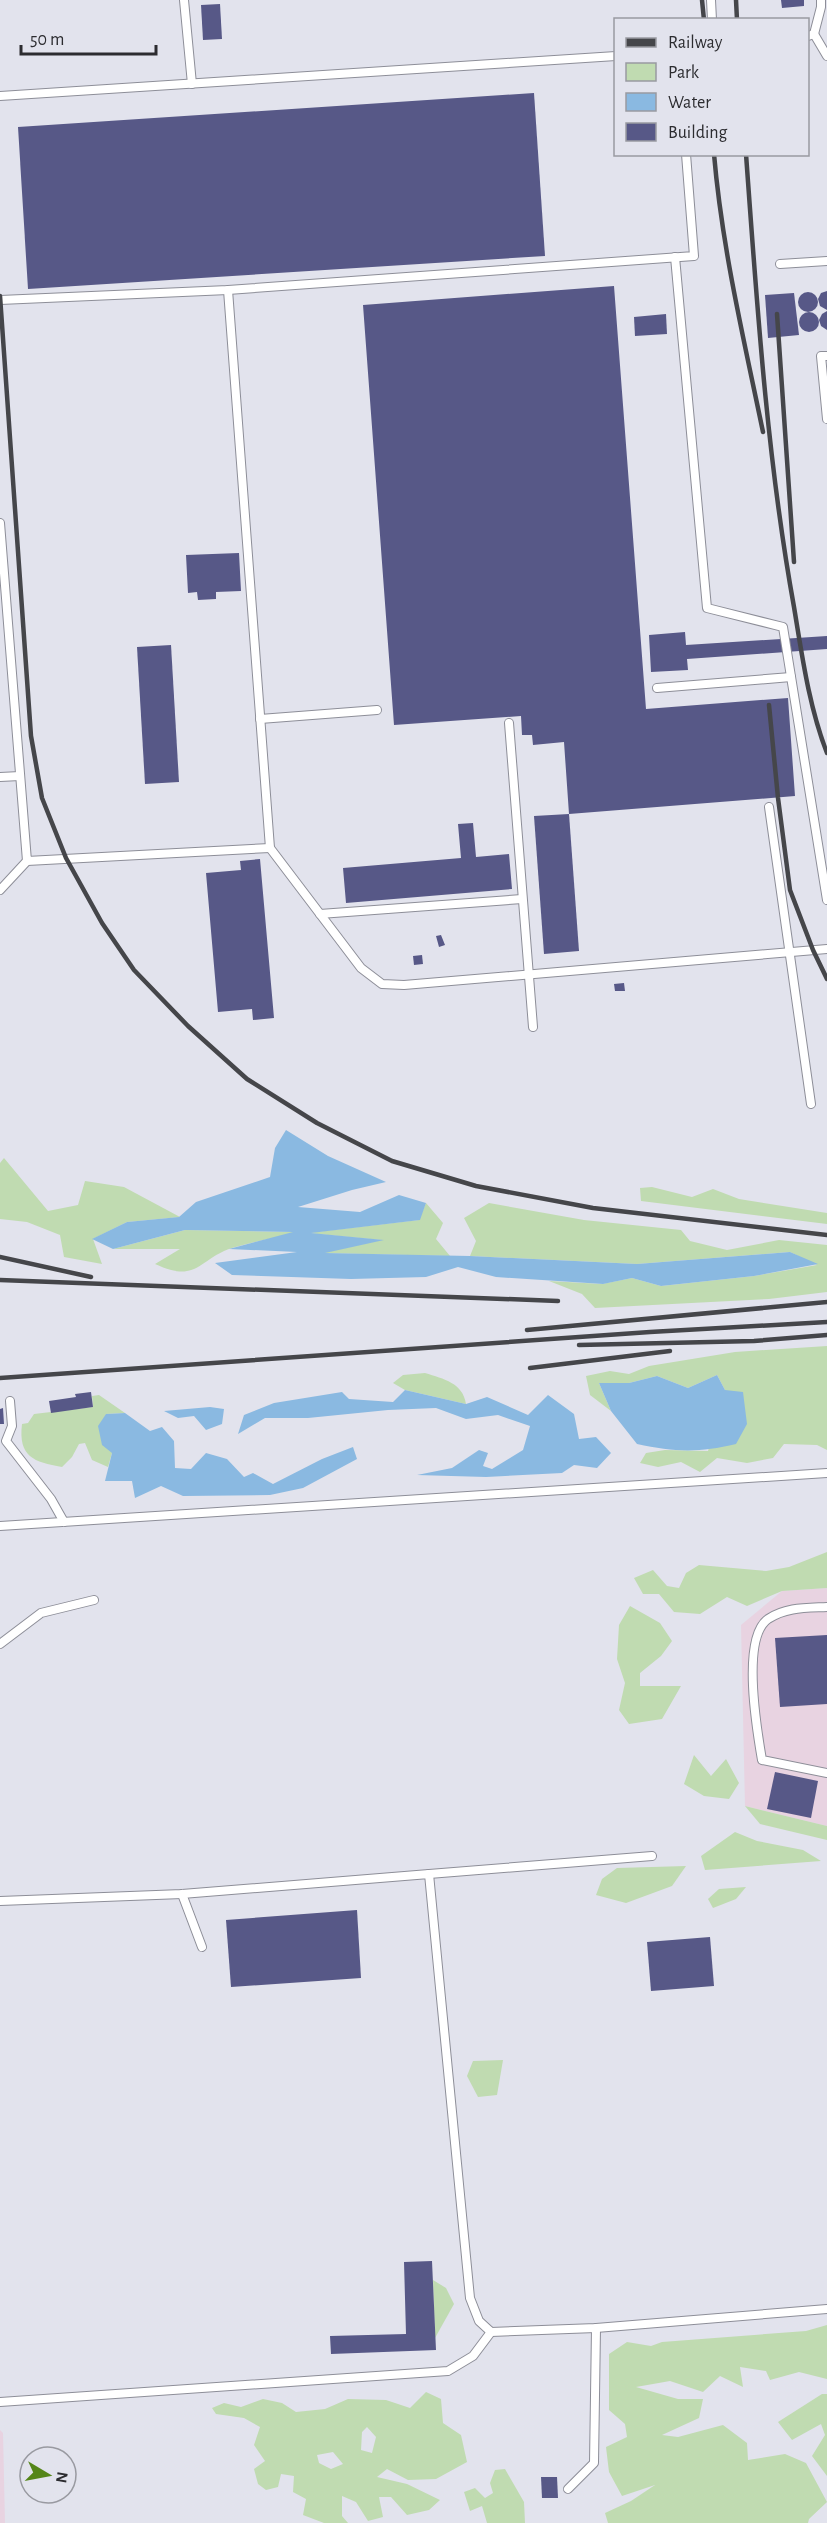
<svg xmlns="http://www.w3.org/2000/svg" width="827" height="2523" font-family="'Alegreya Sans',sans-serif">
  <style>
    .industrial { fill: #e8d3e1 }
    .green { fill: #c0dbb1; fill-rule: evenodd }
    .water { fill: #8ab9e1 }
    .building { fill: #575887 }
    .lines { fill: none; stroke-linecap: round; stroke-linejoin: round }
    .lane-casing { stroke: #8d8e98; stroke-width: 10 }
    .lane { stroke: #fff; stroke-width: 8 }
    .rail { stroke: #45464a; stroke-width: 4.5 }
  </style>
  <rect width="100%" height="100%" fill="#e2e3ed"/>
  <g class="industrial">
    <polygon points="827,1588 827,1826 745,1806 741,1625 782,1591"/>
    <polygon points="0,2430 3,2433 5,2523 0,2523"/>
  </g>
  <g class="green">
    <polygon points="4,1158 48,1211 78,1205 85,1181 124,1187 180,1217 127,1222 93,1239 102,1264 64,1257 60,1235 27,1222 0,1219 0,1163"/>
    <polygon points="652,1187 692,1197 713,1189 739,1199 827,1213 827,1224 641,1201 640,1188"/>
    <polygon points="426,1203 443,1223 436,1239 450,1256 322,1253 381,1240 307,1233 419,1220"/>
    <polygon points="489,1203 584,1220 681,1230 690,1241 727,1250 779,1240 827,1245 827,1292 769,1299 595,1308 582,1294 549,1281 602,1284 632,1278 661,1286 754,1276 817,1265 790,1252 637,1264 470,1256 476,1241 464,1218"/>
    <path d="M185,1230L296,1232C275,1238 253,1242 232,1248C198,1259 198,1284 155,1264L180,1249H113Z"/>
    <polygon points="827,1346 827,1450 817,1445 784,1444 773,1458 747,1463 717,1458 700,1472 681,1462 658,1467 640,1463 646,1453 665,1450 708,1451 725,1390 717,1375 688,1388 657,1376 629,1383 599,1383 611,1411 590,1395 586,1376 610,1371 629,1374 649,1366 735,1352"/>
    <path d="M425,1373C444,1379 463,1383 466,1404L405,1390L393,1383L403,1375Z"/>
    <path d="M99,1395L125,1413L106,1414L112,1453L108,1467L92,1460L85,1443L79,1444L72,1457L62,1467C34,1462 18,1457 22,1424L28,1423L34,1414L93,1407L92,1396Z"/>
    <polygon points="827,1552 827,1588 782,1591 747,1606 727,1597 700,1614 674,1612 659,1594 643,1594 634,1578 653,1570 667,1586 679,1588 686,1573 699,1565 766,1571 789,1567"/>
    <polygon points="630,1606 660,1623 672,1641 661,1656 640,1673 640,1686 681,1686 662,1719 629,1724 619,1710 625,1683 617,1659 619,1625"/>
    <polygon points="694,1755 711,1776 726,1759 739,1783 729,1799 704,1796 684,1784"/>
    <polygon points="745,1806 827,1826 827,1840 760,1824"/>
    <polygon points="735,1832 757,1841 803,1850 821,1861 705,1870 701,1856"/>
    <polygon points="686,1866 672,1886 626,1903 596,1895 602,1879 617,1868"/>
    <polygon points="746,1887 736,1899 713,1908 708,1899 719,1889"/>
    <polygon points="503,2060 497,2095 478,2097 467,2076 473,2061"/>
    <polygon points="433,2280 446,2288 454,2304 435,2338"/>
    <polygon points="827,2325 827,2379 799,2372 770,2380 766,2371 740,2367 743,2387 720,2376 703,2392 670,2381 636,2387 678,2399 703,2399 699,2418 662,2435 678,2437 723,2425 747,2443 748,2460 785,2454 806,2463 827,2502 809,2519 808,2523 608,2523 605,2513 631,2501 655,2485 622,2496 609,2472 606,2447 627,2437 625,2424 609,2410 609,2354 627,2342 651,2346 662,2342 806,2331"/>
    <path d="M426,2392L441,2399L443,2423L461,2435L467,2462L436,2479L408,2480L387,2469L377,2477L407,2484L440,2500L429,2510L407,2515L391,2497H379L383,2517L368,2521L356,2502L342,2496V2516L348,2523H324L303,2515L306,2499L293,2492L294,2476L281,2474L278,2487L266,2490L258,2484L254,2469L265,2461L254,2445L260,2427L244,2418L216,2414L212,2408L224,2403L241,2407L263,2399L282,2403L296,2412L325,2409L348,2399L386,2400L410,2408ZM367,2427L376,2437L372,2453L361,2450L362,2432ZM333,2452L343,2464L331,2469L319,2463L317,2455Z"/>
    <polygon points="822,2394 827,2394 827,2476 812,2456 825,2435 821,2424 792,2440 778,2422"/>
    <polygon points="505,2469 524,2502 525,2523 487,2523 482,2506 470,2511 464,2492 475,2488 485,2498 493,2493 490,2483 495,2470"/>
  </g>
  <g class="water">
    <polygon points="286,1130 328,1156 386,1182 352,1190 298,1207 360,1212 399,1195 426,1203 420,1220 311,1233 384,1240 325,1253 470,1256 637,1264 790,1252 818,1264 754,1276 661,1286 632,1278 603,1284 496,1277 458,1267 426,1277 351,1279 232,1275 215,1263 297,1252 229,1249 293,1232 185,1230 113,1249 92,1239 127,1222 179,1217 196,1202 270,1177 275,1148"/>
    <path d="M717,1375L725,1390L743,1392L747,1424L736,1444C699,1453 674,1452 637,1444L611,1411L599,1383H629L657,1376L688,1388Z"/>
    <polygon points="405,1390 466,1404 487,1397 528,1415 548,1395 574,1414 579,1439 596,1437 611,1453 597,1468 574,1465 562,1473 486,1477 417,1475 452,1468 479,1450 488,1453 483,1466 492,1469 523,1450 530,1426 498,1415 466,1419 436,1408 388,1410 308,1418 265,1418 238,1434 244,1415 274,1403 342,1392 349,1399 393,1402"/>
    <polygon points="210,1407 224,1409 222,1424 206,1430 194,1416 178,1418 164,1411"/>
    <polygon points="125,1413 150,1431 162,1427 174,1441 175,1468 191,1469 206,1453 227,1459 244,1477 253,1473 273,1484 322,1459 353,1447 357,1459 303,1488 270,1495 183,1496 161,1486 135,1498 132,1481 105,1481 112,1453 102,1445 98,1426 106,1414"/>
  </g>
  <g class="building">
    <polygon points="781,0 804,0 804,6 782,8"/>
    <polygon points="220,4 222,39 203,40 201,5"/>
    <polygon points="534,93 545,256 28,289 18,127"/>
    <polygon points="614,286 646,709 788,698 795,796 569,814 564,742 533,745 532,735 522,735 521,716 394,725 363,305"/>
    <polygon points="827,291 827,310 820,306 818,299 821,293"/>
    <circle cx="808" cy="302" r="10"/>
    <polygon points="794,293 799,335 768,338 765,295"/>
    <polygon points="827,311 827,330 821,326 819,320 822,314"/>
    <circle cx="809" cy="322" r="10"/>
    <polygon points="666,314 667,334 635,336 634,317"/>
    <polygon points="239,553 241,591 216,592 216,599 198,600 197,592 188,593 186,555"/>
    <polygon points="685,632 686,645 827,636 827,649 687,659 688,670 651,672 649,635"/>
    <polygon points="171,645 179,782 145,784 137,647"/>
    <polygon points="569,814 579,951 544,954 534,816"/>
    <polygon points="473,823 476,857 509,854 512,889 346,903 343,868 461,858 458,824"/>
    <polygon points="260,859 274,1018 253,1020 252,1009 218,1012 206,873 241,870 240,861"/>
    <polygon points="441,935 445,945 439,947 436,936"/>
    <polygon points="422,955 423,964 414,965 413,956"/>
    <polygon points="624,983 625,991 615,991 614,984"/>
    <polygon points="91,1392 93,1407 51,1413 49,1401 76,1397 75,1394"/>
    <polygon points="3,1408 4,1424 0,1424 0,1409"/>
    <polygon points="827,1635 827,1704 780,1707 775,1638"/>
    <polygon points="775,1772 818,1781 811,1818 767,1809"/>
    <polygon points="357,1910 361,1978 231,1987 226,1920"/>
    <polygon points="710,1937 714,1986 651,1991 647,1942"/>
    <polygon points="432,2261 436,2350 331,2354 330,2336 406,2334 404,2262"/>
    <polygon points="541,2477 557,2477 558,2498 542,2498"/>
  </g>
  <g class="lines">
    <defs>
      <g id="lane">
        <polyline points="184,0 192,84"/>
        <polyline points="711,0 712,20"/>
        <polyline points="814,34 827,56"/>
        <polyline points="808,36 814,34 821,7 821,0"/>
        <polyline points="0,96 616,56"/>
        <polyline points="675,257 707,608 783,627 827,900"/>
        <polyline points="780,264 827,261"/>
        <polyline points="228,290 270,848 361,968 382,984 404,985 827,949"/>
        <polyline points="0,300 228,290 694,256 686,154"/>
        <polyline points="827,356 821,356 827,419"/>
        <polyline points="0,523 27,861 270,848"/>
        <polyline points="657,688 791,677"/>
        <polyline points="260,719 377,710"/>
        <polyline points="509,723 533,1027"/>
        <polyline points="0,777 20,776"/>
        <polyline points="769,807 811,1104"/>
        <polyline points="0,890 27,861"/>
        <polyline points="320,914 522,899"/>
        <polyline points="10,1401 12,1426 6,1441 51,1499 64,1522"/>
        <polyline points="0,1526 827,1473"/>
        <path d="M827,1607C806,1608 786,1607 768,1619C741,1638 757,1731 762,1760L827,1773"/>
        <polyline points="0,1644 41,1613 94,1600"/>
        <polyline points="429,1874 652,1856"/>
        <polyline points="182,1894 202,1947"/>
        <polyline points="0,1901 182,1894 429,1874 470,2298 479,2321 491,2332 596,2328 827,2309"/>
        <polyline points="0,2402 448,2371 473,2356 491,2332"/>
        <polyline points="568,2489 594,2463 596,2328"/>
      </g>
    </defs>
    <use href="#lane" class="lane-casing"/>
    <use href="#lane" class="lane"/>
    <g class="rail">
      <polyline points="702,0 704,20"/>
      <polyline points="736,0 737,20"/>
      <path d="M714,154C722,248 744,340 763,432"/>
      <path d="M746,154C757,305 767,458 794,607C802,655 809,707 827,753"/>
      <polyline points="0,296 31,736 42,798 66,858 102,923 134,970 188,1026 247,1079 317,1123 392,1161 476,1186 593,1208 827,1235"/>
      <polyline points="777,314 794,562"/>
      <polyline points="769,705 778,798 790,890 813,950 827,979"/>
      <polyline points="0,1257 91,1277"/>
      <polyline points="0,1280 558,1301"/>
      <polyline points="527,1330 827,1302"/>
      <polyline points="579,1345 754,1341 827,1335"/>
      <polyline points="530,1368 670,1351"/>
      <polyline points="0,1378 650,1332 827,1322"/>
    </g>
  </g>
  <rect x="614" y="18" width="195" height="138" fill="#e2e3ed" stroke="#999aa1" stroke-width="1.5"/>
  <rect x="626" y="38" width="30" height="9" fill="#45464a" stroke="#999aa1" stroke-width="1.5"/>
  <text x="668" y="48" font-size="18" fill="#2c2c30">Railway</text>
  <rect x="626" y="63" width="30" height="18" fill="#c0dbb1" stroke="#999aa1" stroke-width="1.5"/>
  <text x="668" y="78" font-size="18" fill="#2c2c30">Park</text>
  <rect x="626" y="93" width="30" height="18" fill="#8ab9e1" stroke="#999aa1" stroke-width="1.5"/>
  <text x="668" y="108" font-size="18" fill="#2c2c30">Water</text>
  <rect x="626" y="123" width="30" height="18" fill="#575887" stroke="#999aa1" stroke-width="1.5"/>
  <text x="668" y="138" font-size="18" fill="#2c2c30">Building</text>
  <g transform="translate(48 2475) rotate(100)"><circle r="28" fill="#e2e3ed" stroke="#999aa1" stroke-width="1.5"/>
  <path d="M0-4.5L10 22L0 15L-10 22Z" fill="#558619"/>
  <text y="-9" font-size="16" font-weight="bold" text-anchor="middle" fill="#2c2c30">N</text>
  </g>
  <path d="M21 45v9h135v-9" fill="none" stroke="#2c2c30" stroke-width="3"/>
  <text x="30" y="45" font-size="18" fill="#2c2c30" stroke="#e2e3ed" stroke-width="4.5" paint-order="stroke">50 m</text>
</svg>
